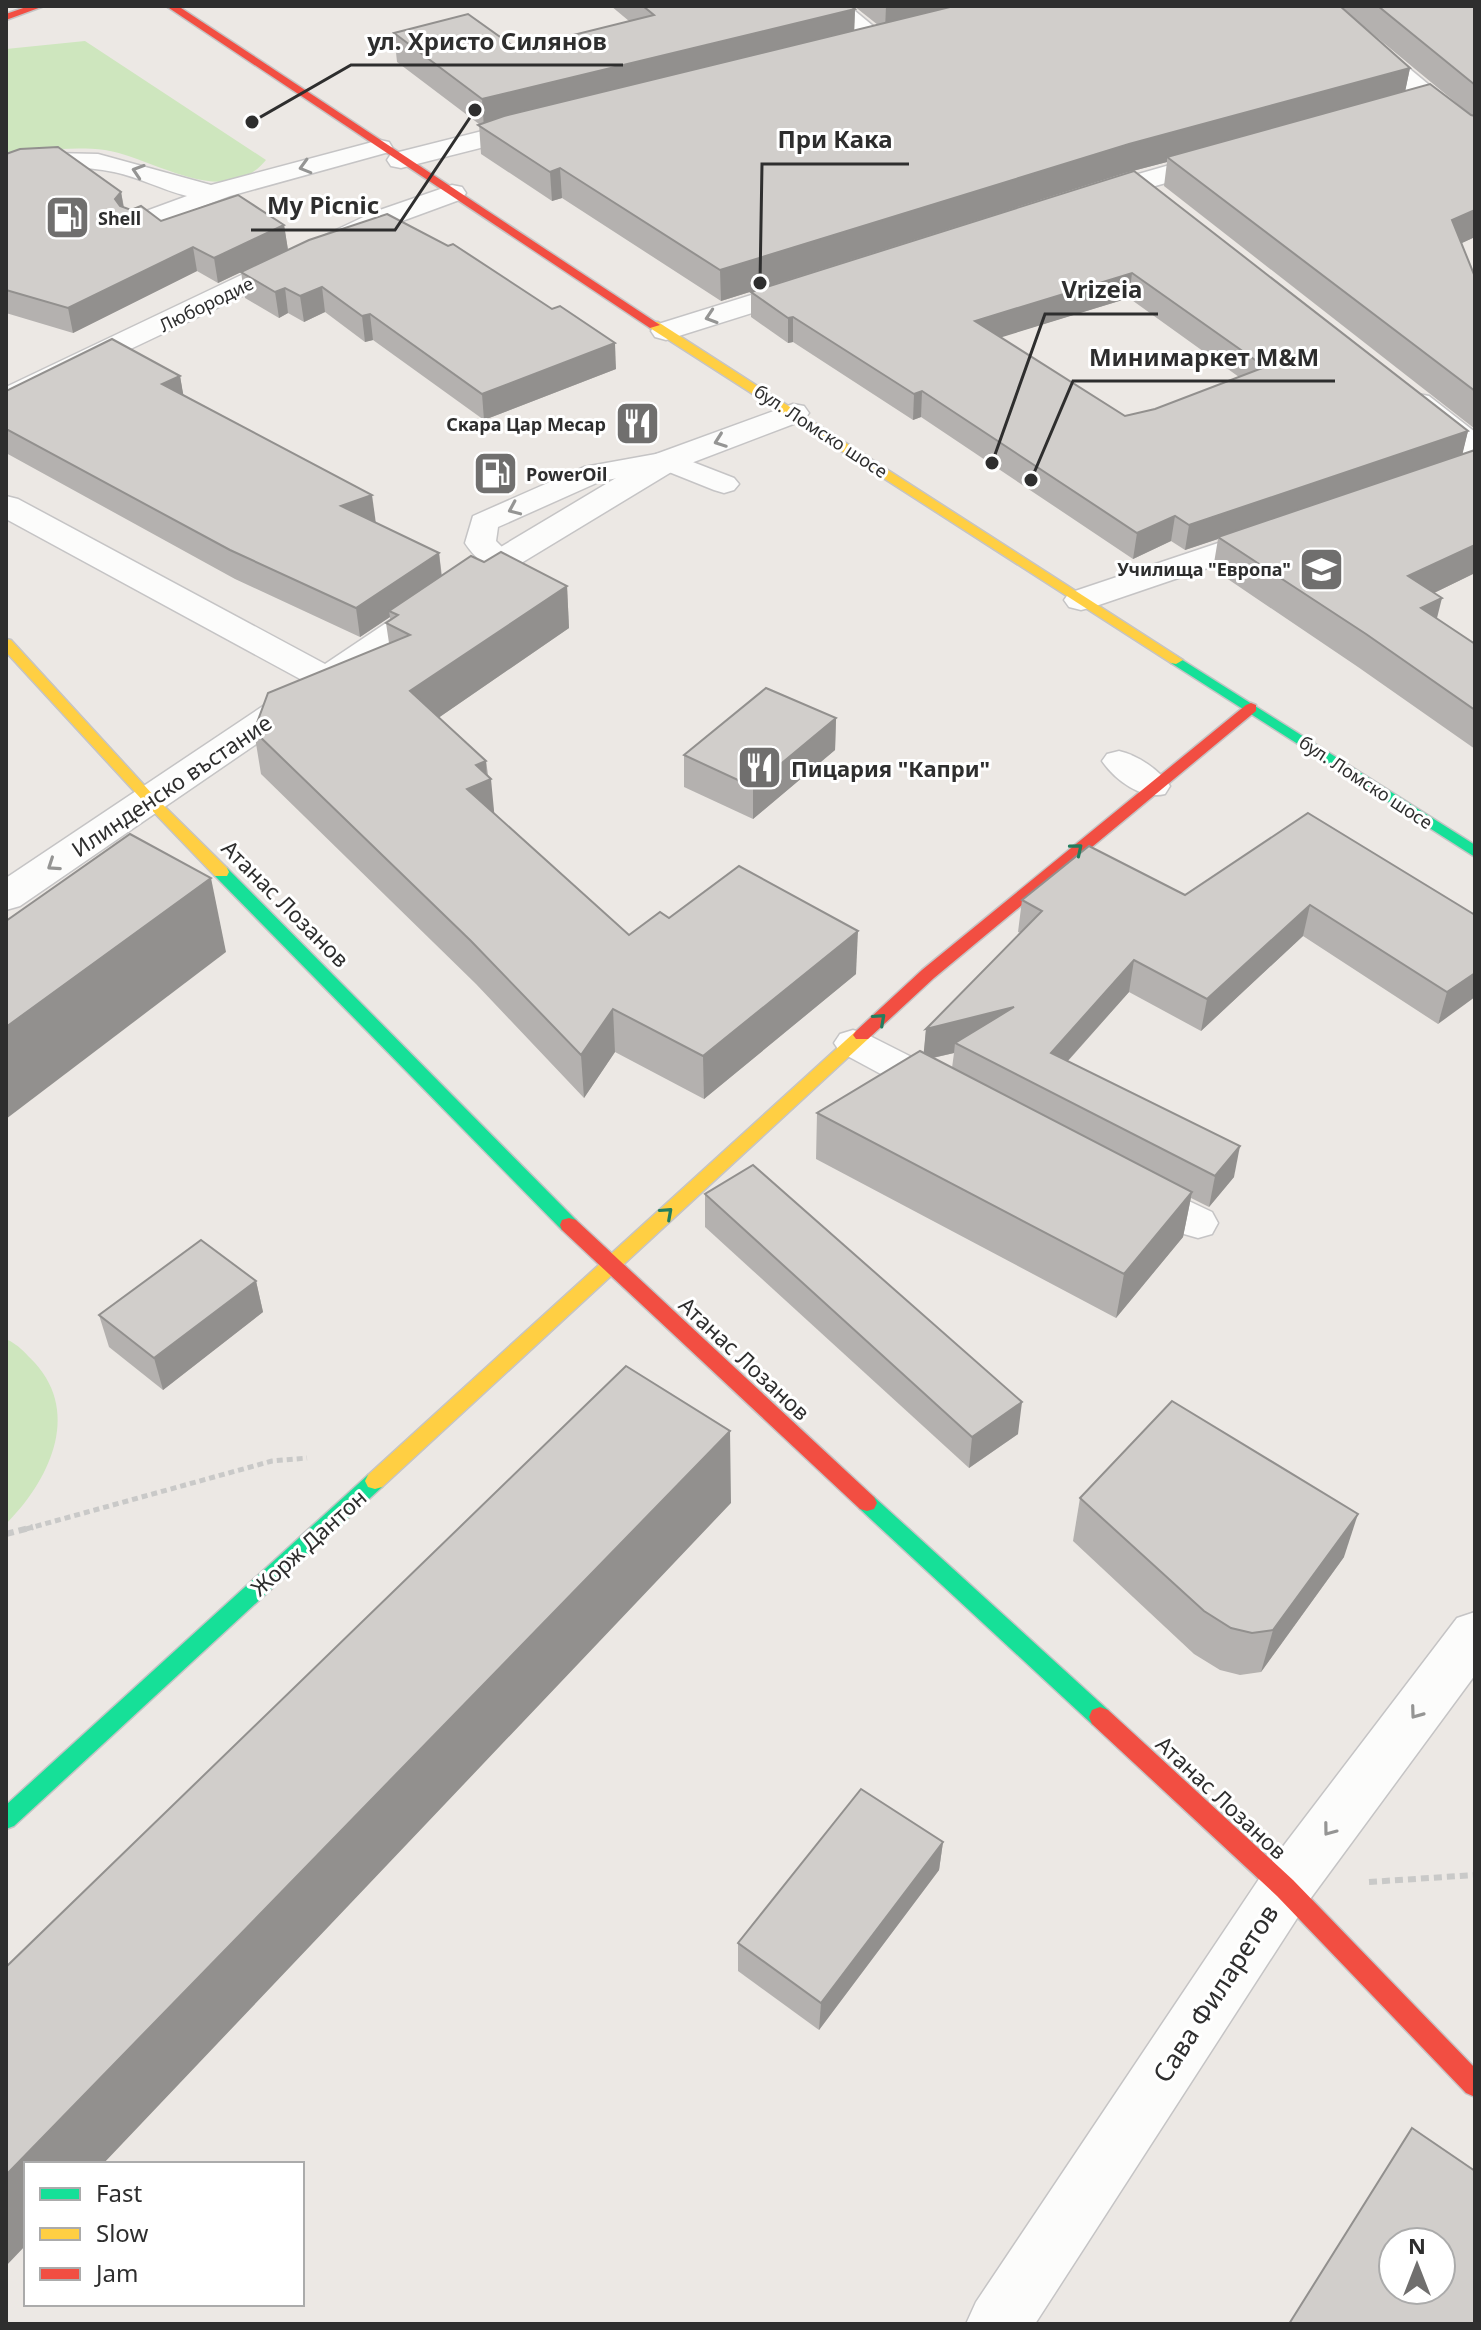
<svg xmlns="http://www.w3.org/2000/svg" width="1481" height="2330" font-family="'Noto Sans',sans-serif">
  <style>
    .green { fill: #cee6be }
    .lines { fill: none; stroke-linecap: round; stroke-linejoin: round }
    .lane-casing { stroke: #c5c4c5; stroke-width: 3 }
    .street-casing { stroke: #c5c4c5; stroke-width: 3 }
    .fast-casing { stroke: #c5c4c5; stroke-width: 3 }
    .slow-casing { stroke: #c5c4c5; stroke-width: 3 }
    .jam-casing { stroke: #c5c4c5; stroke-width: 3 }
    .path-far1 { stroke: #c9c9c8; stroke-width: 5; stroke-dasharray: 6 4; stroke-linecap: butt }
    .path { stroke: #c9c9c8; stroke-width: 6; stroke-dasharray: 8 5; stroke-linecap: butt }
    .lane { fill: #fcfcfb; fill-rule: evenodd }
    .street { fill: #fcfcfb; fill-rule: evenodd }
    .fast { fill: #16e098; fill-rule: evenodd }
    .slow { fill: #ffcf43; fill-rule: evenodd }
    .jam { fill: #f24e42; fill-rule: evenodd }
    .wall { fill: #b4b1af; fill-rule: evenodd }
    .shaded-wall { fill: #92908e }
    .building { fill: #d1cecb; stroke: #92908e; stroke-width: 2; fill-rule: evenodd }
    .oneway { stroke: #959594 }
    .oneway2 { stroke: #237e5e }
    .labels { text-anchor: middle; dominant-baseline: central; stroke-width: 6; stroke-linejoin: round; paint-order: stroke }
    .far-poi-label { font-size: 18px; font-weight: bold; fill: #2e2e2e; stroke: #fff; text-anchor: start }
    .far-street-label { font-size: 18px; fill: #2e2e2e; stroke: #fff }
    .poi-label { font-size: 22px; font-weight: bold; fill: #2e2e2e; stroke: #fff; text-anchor: start }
    .street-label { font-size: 22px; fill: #2e2e2e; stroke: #fff }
    .near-street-label { font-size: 26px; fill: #2e2e2e; stroke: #fff }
    .leader { fill: none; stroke: #2e2e2e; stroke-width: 3 }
    .callout-dot { fill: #2e2e2e; stroke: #fff; stroke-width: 3 }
    .callout-label { font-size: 24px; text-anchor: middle; font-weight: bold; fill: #2e2e2e; stroke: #fff; stroke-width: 6; stroke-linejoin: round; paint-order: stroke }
  </style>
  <rect width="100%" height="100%" fill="#ece8e4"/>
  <g class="green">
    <path d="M85,41L266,160C224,211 153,157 105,150C73,146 38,151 6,153V49Z"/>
    <path d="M6,1339C19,1345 25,1353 35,1363C82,1415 48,1482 6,1524Z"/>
  </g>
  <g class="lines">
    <defs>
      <g id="lane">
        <path d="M380,140L389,142L392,147L389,152L230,196L136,231L127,228L123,223L127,218L187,196C162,190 139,177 114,172C78,164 42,168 6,172V158L53,153L98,154L211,185Z"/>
        <path d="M667,452L734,478L739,484L734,490L724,493L714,490L664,470L601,481L498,527L496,541L516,561L512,568C492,573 476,560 465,543L473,516L584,467Z"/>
        <path d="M1119,751C1137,755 1160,770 1170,786L1165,794C1142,800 1115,780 1102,761L1107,754Z"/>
        <polygon points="853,1030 866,1034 959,1081 964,1091 959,1101 945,1105 931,1101 840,1052 834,1043 840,1034"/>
        <polygon points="1140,1178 1212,1212 1218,1223 1212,1234 1198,1238 1184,1234 1126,1204 1120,1193 1126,1182"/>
      </g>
      <g id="street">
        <polygon points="822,6 849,6 890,40 886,45 868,45"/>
        <path d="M1307,6H1334L1475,123V144C1453,139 1321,27 1307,6Z"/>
        <polygon points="538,117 547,119 551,125 547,131 401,168 391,166 387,160 391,154"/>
        <polygon points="1222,150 1232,152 1236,158 1232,164 1089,205 1079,203 1075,197 1079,191"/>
        <polygon points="452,185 462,187 466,193 462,199 394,224 6,408 6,387 374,212"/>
        <polygon points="806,278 816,281 821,287 816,293 666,340 655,337 651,331 655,325"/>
        <polygon points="1418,394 1429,396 1475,432 1475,457 1464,454 1407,410 1402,403 1407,396"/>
        <polygon points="793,404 804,406 809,413 804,420 678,468 513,568 20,906 6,910 6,878 302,680 6,519 6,496 18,499 325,664 489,554 656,454"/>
        <polygon points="1272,525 1284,528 1289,535 1284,542 1093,607 1081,610 1069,607 1064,600 1069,593"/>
        <polygon points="1475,1612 1475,1675 1305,1906 1035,2324 966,2324 976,2302 1265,1870 1457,1618"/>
      </g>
      <g id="fast">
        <polygon points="1176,656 1475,845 1475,857 1171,663 1169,660"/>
        <polygon points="221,867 227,868 576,1220 578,1225 576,1230 562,1230 215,876 213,872 215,868"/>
        <polygon points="375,1473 382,1475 385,1481 382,1487 14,1826 6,1829 6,1805 368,1475"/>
        <polygon points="867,1495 874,1497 1108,1710 1111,1717 1108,1724 1100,1727 1092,1724 860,1509 857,1503 860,1497"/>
      </g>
      <g id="slow">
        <polygon points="650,322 658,322 1183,660 1176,664 1171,663 650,328"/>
        <polygon points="6,639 11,640 155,797 227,868 229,872 227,876 215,876 145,803 6,652"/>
        <polygon points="862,1029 871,1035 868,1039 382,1487 375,1489 368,1487 365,1481 368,1475 856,1031"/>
      </g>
      <g id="jam">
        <polygon points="29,6 44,6 6,20 6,14"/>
        <polygon points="166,6 178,6 660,325 650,328"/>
        <polygon points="1251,703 1256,705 1256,711 934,978 868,1039 856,1039 853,1035 856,1031 922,970 1246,705"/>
        <polygon points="569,1218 576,1220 874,1497 877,1503 874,1509 867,1511 860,1509 562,1230 560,1225 562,1220"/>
        <polygon points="1100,1707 1108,1710 1293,1880 1475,2068 1475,2097 1466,2093 1277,1896 1092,1724 1089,1717 1092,1710"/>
      </g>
    </defs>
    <use href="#lane" class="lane-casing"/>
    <use href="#street" class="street-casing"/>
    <use href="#fast" class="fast-casing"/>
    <use href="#slow" class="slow-casing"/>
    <use href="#jam" class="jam-casing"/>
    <polyline class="path-far1" points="26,1529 272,1461 307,1458"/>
    <g class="path">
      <polyline points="6,1534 33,1527"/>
      <polyline points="1369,1882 1475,1875"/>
    </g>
    <use href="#lane" class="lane"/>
    <use href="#street" class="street"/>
    <use href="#fast" class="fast"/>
    <use href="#slow" class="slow"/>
    <use href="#jam" class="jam"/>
  </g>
  <g class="wall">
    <path d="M611,6H851L855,9L854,30L878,25L854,6H1475V237L1461,243L1475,277V429L1164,186L1167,162L1125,173L721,301L562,198L552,201L481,154L479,124L397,62L394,33L517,49L629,21ZM1357,21L1466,111L1405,91L1410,68Z"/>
    <polygon points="6,154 121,192 124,207 161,221 284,225 288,250 218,283 197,271 73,333 6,313"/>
    <path d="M1134,171L1468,431L1462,454L1475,573L1434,593L1437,619L1475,644V749L1358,667L1213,569L1218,539L1185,550L1171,541L1133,559L921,417L913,420L793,342L788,343L751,317V292ZM1129,298L1239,377L1155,409L1125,416L1000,337Z"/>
    <polygon points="309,240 616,369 484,420 373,340 365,342 325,312 304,322 288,313 279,318 245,298 241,272"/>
    <polygon points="180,376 183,395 376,523 439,553 442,576 484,562 567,586 569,628 438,718 486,761 494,813 629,935 669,918 856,974 704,1099 615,1052 584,1098 476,984 261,774 254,731 389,643 386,623 390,620 390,617 360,637 235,579 6,453 6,391"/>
    <polygon points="836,718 835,750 753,819 684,787 684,755"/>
    <path d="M1185,895L1475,915L1438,1024L1303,936L1201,1031L1129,992L1068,1061L1234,1177L1209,1207L1191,1198L1183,1237L1116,1318L816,1159L817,1113L924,1053L926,1029L1021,933L1018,932L1022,900ZM954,1053L952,1068L933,1058Z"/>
    <polygon points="705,1194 1018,1434 969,1468 705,1227"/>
    <polygon points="256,1281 263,1312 163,1390 109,1347 99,1315"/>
    <polygon points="1080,1498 1344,1557 1261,1672 1240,1675 1220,1670 1194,1654 1073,1541"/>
    <polygon points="943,1842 939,1870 819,2030 738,1971 738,1943"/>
  </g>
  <g class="shaded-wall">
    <polygon points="886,6 981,6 885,30"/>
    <polygon points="855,9 854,37 484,128 482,99"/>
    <polygon points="1410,68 1404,97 1167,157 1167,162 1125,173 721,301 720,270 1129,144"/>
    <polygon points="560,168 562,198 552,201 550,172"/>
    <polygon points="121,192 125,216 115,199"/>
    <polygon points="1475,210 1475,237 1445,251 1452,220"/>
    <polygon points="284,225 288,250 218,283 214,258"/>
    <polygon points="193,247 197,271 73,333 68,308"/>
    <polygon points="1132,273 1129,298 973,346 975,321"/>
    <polygon points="322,287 325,312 304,322 300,296"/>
    <polygon points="285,288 288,313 279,318 275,292"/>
    <polygon points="370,314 373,340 365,342 362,316"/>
    <polygon points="793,317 793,342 788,343 788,318"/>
    <polygon points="615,343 616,369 484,420 482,394"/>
    <polygon points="180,376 185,404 162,384"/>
    <polygon points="922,391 921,417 913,420 914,394"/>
    <polygon points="1468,431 1462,456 1218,537 1218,539 1185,550 1189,525"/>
    <polygon points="372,495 376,524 341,506"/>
    <polygon points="1175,516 1171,541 1133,559 1137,533"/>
    <polygon points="1475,545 1475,573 1401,609 1408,576"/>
    <polygon points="439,553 442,582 389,611 390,617 360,637 356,608"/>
    <polygon points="567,586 569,628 415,734 410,691"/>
    <polygon points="1442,598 1434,630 1421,608"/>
    <polygon points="836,718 835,750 753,819 753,787"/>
    <polygon points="486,761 487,780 491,779 495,821 467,789 476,765"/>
    <polygon points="211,878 226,952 6,1119 6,1027"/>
    <polygon points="1310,905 1303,936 1201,1031 1207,999"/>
    <polygon points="858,931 856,974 704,1099 703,1056"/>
    <polygon points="1134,960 1129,992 1047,1084 1051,1053"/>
    <polygon points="1475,973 1475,997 1438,1024 1447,992"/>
    <polygon points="1014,1007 955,1043 954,1053 923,1060 926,1029"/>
    <polygon points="613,1009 615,1052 584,1098 581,1055"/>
    <polygon points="1240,1146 1234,1177 1209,1207 1215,1176"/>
    <polygon points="1192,1192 1183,1237 1116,1318 1124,1274"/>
    <polygon points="256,1281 263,1312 163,1390 154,1358"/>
    <polygon points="1022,1402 1018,1434 969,1468 972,1437"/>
    <polygon points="730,1431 731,1503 103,2164 26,2164 26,2245 6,2266 6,2175"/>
    <polygon points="1358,1514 1344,1557 1261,1672 1273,1630"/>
    <polygon points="943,1842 939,1870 819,2030 821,2003"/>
  </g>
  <g class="building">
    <polygon points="643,6 851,6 855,9 482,99 394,33 468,14 517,49 654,15"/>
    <polygon points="954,6 1340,6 1410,68 1129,144 720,270 560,168 550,172 478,125 504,116"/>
    <polygon points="1378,6 1475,6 1475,85"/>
    <polygon points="1430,84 1471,115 1475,116 1475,210 1452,220 1475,277 1475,391 1167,157"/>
    <polygon points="58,147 121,192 115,199 120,206 131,210 141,206 161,221 238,195 284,225 214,258 193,247 68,308 6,290 6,154 20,149"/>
    <path d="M1134,171L1468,431L1189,525L1175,516L1137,533L922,391L914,394L793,317L788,318L751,292ZM1132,273L1265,367L1155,409L1125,416L975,321Z"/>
    <polygon points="387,214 448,246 453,244 552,309 560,306 615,343 482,394 370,314 362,316 322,287 300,296 285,288 275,292 241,272 309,240"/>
    <polygon points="112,339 180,376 162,384 372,495 341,506 439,553 356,608 230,550 6,429 6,391"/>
    <polygon points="1475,450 1475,545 1408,576 1442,598 1421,608 1475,644 1475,710 1366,634 1218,537"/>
    <polygon points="501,552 567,586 410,691 486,761 476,765 491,779 467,789 629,935 660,912 669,918 739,866 858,931 703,1056 613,1009 581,1055 471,941 254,731 268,693 410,635 386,623 398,615 389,611 471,556 484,562"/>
    <polygon points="766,688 836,718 753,787 684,755"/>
    <polygon points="1308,813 1475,915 1475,973 1447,992 1310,905 1207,999 1134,960 1051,1053 1240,1146 1215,1176 955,1043 1014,1007 926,1029 1042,911 1022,900 1089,846 1185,895"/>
    <polygon points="130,834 211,878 6,1027 6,921"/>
    <polygon points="920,1051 1192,1192 1124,1274 817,1113"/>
    <polygon points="753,1165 1022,1402 972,1437 705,1194"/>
    <polygon points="201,1240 256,1281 154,1358 99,1315"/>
    <polygon points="626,1366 730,1431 6,2175 6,1967"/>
    <polygon points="1172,1401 1358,1514 1273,1630 1252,1633 1231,1628 1204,1611 1080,1498"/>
    <polygon points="861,1789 943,1842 821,2003 738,1943"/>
    <path d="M1412,2128L1475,2171V2324H1289ZM1393,2242H1441V2290H1393Z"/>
  </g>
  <defs><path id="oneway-chevron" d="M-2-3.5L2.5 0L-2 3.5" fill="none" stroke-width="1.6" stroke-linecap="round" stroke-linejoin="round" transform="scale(2)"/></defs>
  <g class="oneway">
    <use href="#oneway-chevron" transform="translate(305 167) rotate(164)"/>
    <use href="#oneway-chevron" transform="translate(138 171) rotate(-162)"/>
    <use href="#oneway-chevron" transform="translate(711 317) rotate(162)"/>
    <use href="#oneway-chevron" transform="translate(720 441) rotate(160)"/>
    <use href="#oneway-chevron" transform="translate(514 509) rotate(156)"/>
    <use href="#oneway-chevron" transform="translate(53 865) rotate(146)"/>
    <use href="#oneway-chevron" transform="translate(1416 1713) rotate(126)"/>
    <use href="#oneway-chevron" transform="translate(1329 1830) rotate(127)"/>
  </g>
  <g class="oneway2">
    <use href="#oneway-chevron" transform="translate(1077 849) rotate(-40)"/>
    <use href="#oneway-chevron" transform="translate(880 1019) rotate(-42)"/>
    <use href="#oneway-chevron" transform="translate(667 1213) rotate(-42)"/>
  </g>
  <defs>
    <symbol id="fuel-square" viewBox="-11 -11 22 22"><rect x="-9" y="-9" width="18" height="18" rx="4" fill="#706f6e" stroke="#fff"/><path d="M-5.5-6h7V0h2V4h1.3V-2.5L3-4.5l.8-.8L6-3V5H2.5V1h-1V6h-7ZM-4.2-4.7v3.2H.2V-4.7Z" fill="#fff"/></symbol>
    <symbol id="restaurant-square" viewBox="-11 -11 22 22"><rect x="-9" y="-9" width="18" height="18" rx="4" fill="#706f6e" stroke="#fff"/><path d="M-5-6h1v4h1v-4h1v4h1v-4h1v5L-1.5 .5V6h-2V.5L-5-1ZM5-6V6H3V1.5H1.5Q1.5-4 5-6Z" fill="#fff"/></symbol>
    <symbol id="school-square" viewBox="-11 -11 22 22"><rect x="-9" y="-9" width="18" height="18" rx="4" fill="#706f6e" stroke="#fff"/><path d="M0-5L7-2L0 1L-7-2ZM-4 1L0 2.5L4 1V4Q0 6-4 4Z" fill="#fff"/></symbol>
  </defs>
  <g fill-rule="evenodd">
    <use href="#fuel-square" x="42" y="192" width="51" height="51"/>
    <use href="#restaurant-square" x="612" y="398" width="51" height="51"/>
    <use href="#fuel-square" x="470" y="448" width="51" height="51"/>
    <use href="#school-square" x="1296" y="544" width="51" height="51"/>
    <use href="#restaurant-square" x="734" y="742" width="51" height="51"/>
  </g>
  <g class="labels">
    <g class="far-poi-label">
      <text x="98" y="218">Shell</text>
      <text x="606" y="424" text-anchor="end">Скара Цар Месар</text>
      <text x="526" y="474">PowerOil</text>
      <text x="1291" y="569" text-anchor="end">Училища "Европа"</text>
    </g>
    <g class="far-street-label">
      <text transform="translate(206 304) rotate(-26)">Любородие</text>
      <text transform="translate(821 431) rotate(33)">бул. Ломско шосе</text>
      <text transform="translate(1366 782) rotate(33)">бул. Ломско шосе</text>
    </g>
    <g class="poi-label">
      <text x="791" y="768">Пицария "Капри"</text>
    </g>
    <g class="street-label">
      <text transform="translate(171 785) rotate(-34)">Илинденско въстание</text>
      <text transform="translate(286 903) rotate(45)">Атанас Лозанов</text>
      <text transform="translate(745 1358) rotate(43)">Атанас Лозанов</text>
      <text transform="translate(308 1542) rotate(-42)">Жорж Дантон</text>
      <text transform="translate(1222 1797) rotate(43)">Атанас Лозанов</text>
    </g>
    <g class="near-street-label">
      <text transform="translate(1215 1993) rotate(-57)">Сава Филаретов</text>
    </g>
  </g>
  <path class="leader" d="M252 122L351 65H623M760 283L762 164H909M475 110L395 230H251M992 463L1045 314H1158M1031 480L1073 381H1335"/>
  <g class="callout-dot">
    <circle cx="252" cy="122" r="8"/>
    <circle cx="760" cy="283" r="8"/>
    <circle cx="475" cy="110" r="8"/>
    <circle cx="992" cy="463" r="8"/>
    <circle cx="1031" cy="480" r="8"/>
  </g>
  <g class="callout-label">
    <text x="487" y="50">ул. Христо Силянов</text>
    <text x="835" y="148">При Кака</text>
    <text x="323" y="214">My Picnic</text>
    <text x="1102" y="298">Vrizeia</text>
    <text x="1204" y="366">Минимаркет М&amp;М</text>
  </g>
  <rect width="1481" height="2330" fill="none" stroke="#2e2e2e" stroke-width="16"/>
  <rect x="24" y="2162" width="280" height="144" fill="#ffffff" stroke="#ababab" stroke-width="2"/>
  <rect x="40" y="2188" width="40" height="12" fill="#16e098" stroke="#ababab" stroke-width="2"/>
  <text x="96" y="2202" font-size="24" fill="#2e2e2e">Fast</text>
  <rect x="40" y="2228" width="40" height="12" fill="#ffcf43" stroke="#ababab" stroke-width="2"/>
  <text x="96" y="2242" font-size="24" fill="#2e2e2e">Slow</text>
  <rect x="40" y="2268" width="40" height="12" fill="#f24e42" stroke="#ababab" stroke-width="2"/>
  <text x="96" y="2282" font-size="24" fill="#2e2e2e">Jam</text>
  <g transform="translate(1417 2266)"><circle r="38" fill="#ffffff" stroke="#ababab" stroke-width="2"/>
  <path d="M0-6L14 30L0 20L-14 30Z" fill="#706f6e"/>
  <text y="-12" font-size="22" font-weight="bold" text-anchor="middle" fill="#2e2e2e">N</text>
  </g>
</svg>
